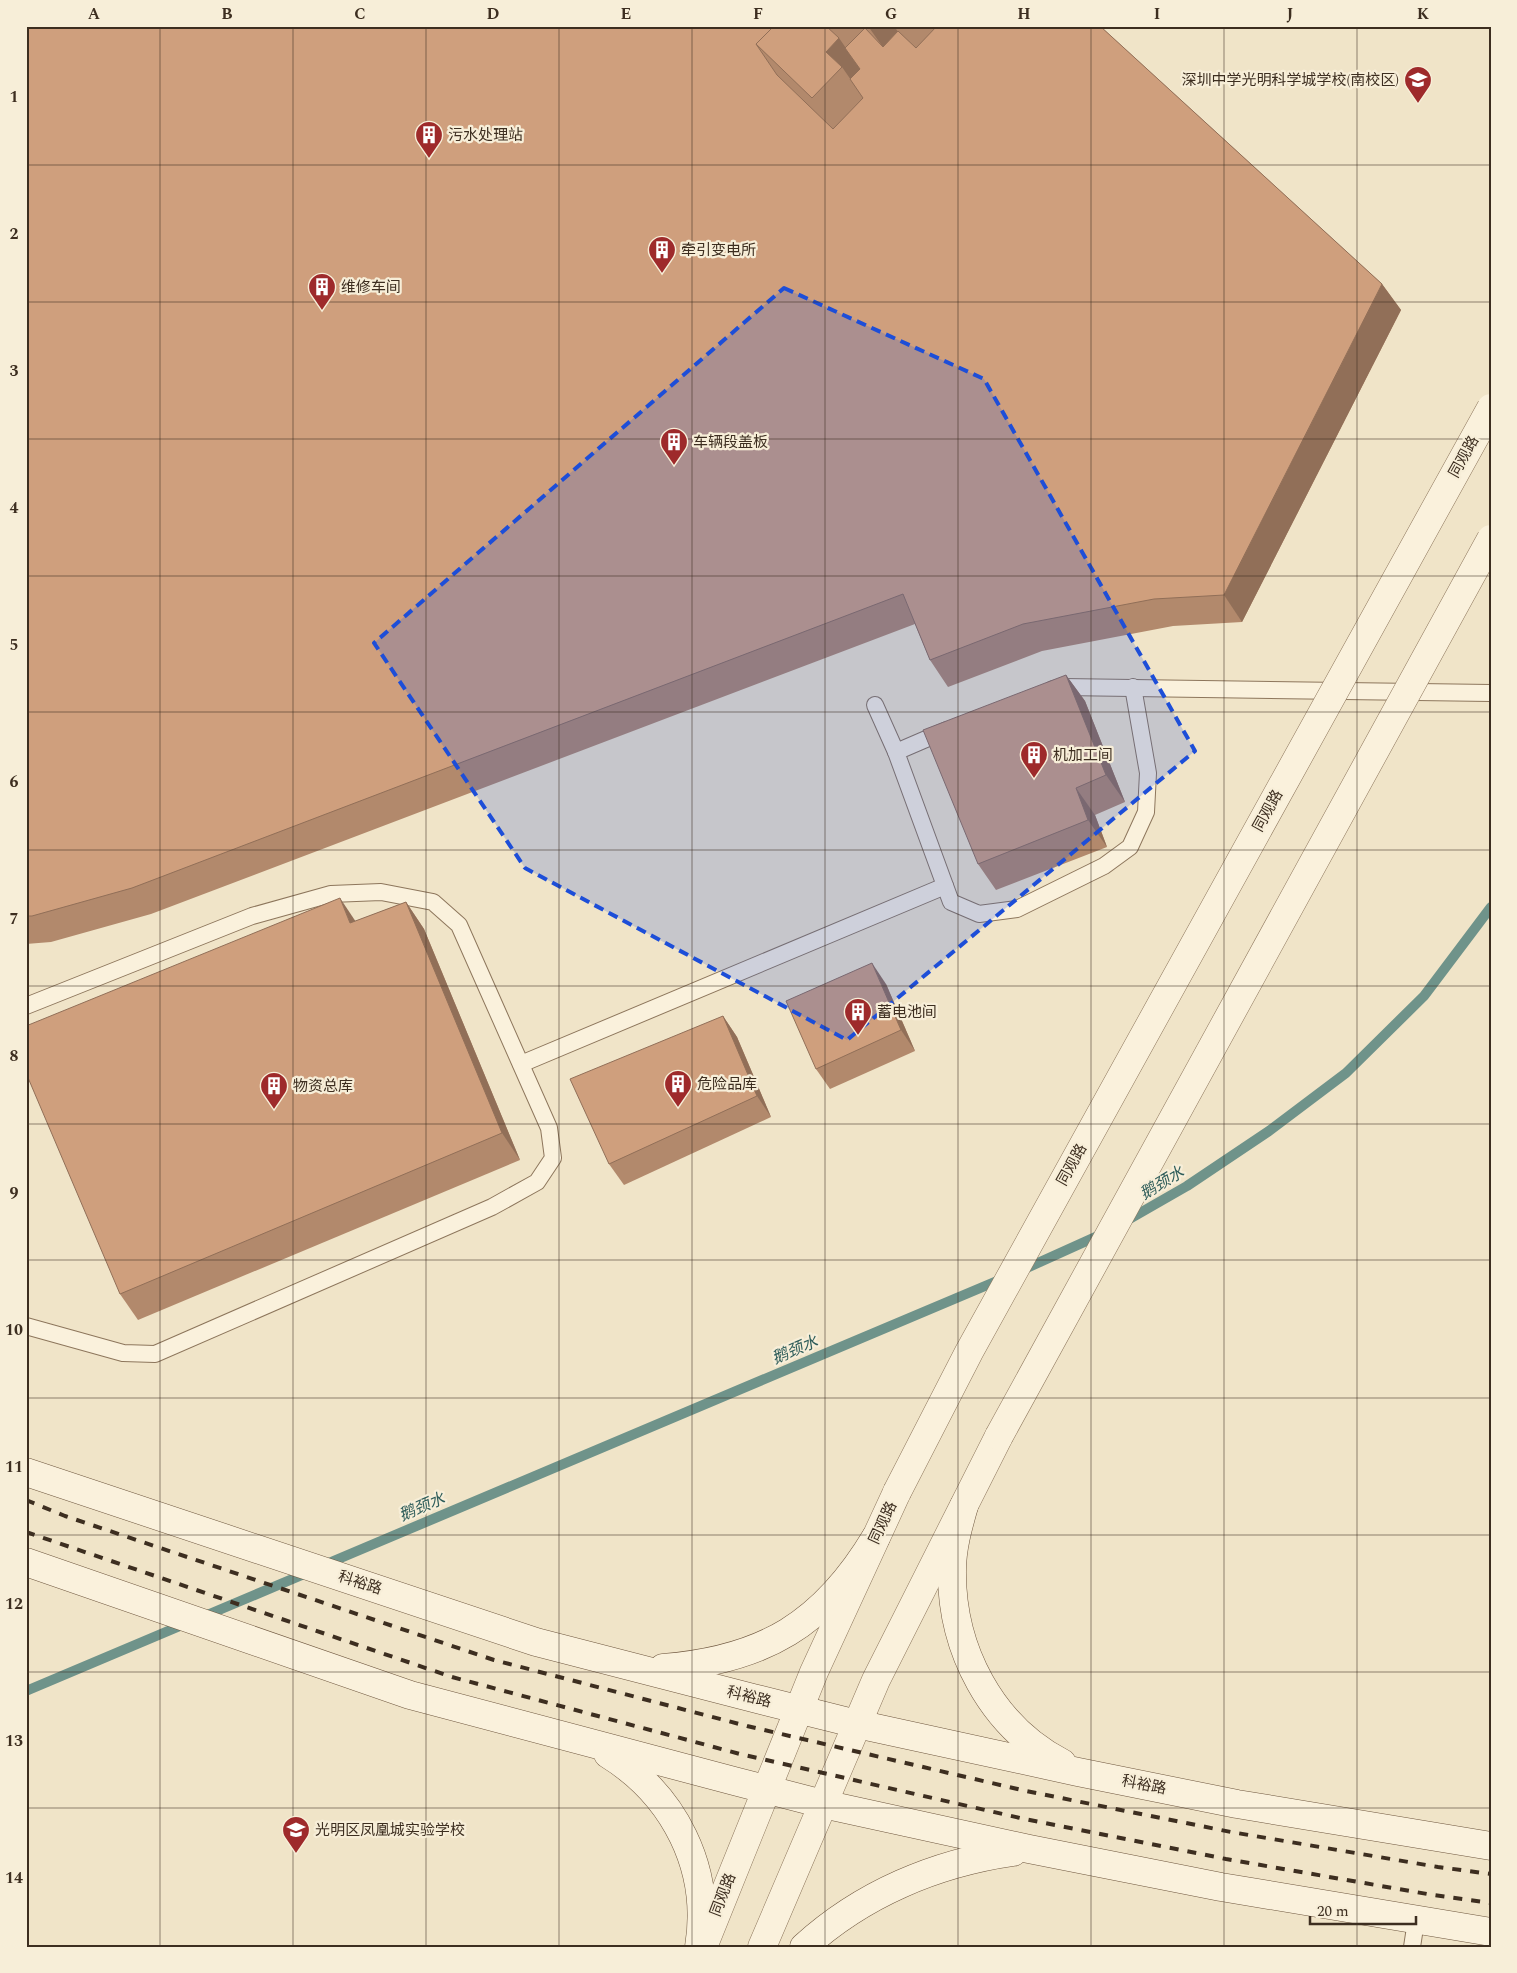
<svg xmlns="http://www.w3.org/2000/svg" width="1517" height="1973" font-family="Spectral,'Noto Sans SC',serif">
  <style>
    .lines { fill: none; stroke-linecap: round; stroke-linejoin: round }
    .stream { stroke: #6f938a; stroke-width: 10 }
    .service-casing { stroke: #8d765c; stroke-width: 18 }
    .tertiary-casing { stroke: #8d765c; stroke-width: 29 }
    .secondary-casing { stroke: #6f573f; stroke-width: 29 }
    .service { stroke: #faf1dc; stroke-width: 16 }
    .tertiary { stroke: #faf1dc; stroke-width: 28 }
    .secondary { stroke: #faf1dc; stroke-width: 28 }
    .rail { stroke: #3d2e20; stroke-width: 4; stroke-dasharray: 9 9; stroke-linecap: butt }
    .tertiary-bridge-casing { stroke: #8d765c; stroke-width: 29; stroke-linecap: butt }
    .tertiary-bridge { stroke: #faf1dc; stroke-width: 28 }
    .wall { fill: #b2896c }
    .shaded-wall { fill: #916f58 }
    .building { fill: #cf9f7d; stroke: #916f58 }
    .marked { fill: #1d4ed8; fill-opacity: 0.2; stroke: #1d4ed8; stroke-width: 4; stroke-dasharray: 10 6; stroke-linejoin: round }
    .grid { fill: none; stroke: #3d2e20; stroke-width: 1; stroke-opacity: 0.55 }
    .labels { text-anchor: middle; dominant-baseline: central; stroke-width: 4.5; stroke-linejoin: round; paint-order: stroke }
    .poi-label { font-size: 15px; fill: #3d2e20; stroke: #f7eed8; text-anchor: start }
    .street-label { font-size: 15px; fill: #3d2e20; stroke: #f7eed8 }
    .water-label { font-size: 16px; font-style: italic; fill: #2f5d5a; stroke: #f7eed8 }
    .neatline { fill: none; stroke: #3d2e20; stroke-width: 2 }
    .grid-label { font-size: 16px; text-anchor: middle; font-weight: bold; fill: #3d2e20 }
  </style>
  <rect width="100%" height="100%" fill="#f0e4c8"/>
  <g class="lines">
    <g class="stream">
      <polyline points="1126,1221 1187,1186 1269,1131 1346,1073 1424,996 1491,907"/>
      <polyline points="1020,1271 1102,1234"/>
      <polyline points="324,1565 1004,1278"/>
      <polyline points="200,1618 309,1572"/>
      <polyline points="26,1691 187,1623"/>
    </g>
    <defs>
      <g id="service">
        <polyline points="1053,689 1063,687 1491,693"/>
        <polyline points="875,705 896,752"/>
        <polyline points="947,730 896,752 951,902 979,914 1017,909 1104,866 1130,847 1146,812 1148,773 1133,687"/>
        <polyline points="26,1006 252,916 331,894 381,892 433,902 459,925 549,1128 553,1158 537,1182 492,1207 155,1354 123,1353 26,1326"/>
        <polyline points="521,1064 945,886"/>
        <polyline points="1412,1947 1416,1921"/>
      </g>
      <g id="tertiary">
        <polyline points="703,1947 814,1672 897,1492"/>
        <polyline points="762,1947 876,1680 999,1436"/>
      </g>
      <g id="secondary">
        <polyline points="26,1472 536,1642 753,1698 857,1724 1078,1772 1237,1804 1491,1846"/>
        <path d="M964,1506C958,1527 952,1548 952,1570C951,1649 991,1726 1062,1763"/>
        <polyline points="26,1562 410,1695 734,1781 823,1804 1029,1849 1221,1887 1491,1932"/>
        <path d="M663,1668C764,1660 824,1624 876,1537"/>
        <path d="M608,1754C674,1795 712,1868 699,1947"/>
        <path d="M804,1947C862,1894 936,1863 1013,1852"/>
      </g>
    </defs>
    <use href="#service" class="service-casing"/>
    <use href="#tertiary" class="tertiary-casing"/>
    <use href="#secondary" class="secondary-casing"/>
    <use href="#service" class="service"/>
    <use href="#tertiary" class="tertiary"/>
    <use href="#secondary" class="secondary"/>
    <g class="rail">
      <polyline points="26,1500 65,1516 494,1660 747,1726 1026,1791 1231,1832 1438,1867 1491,1874"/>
      <polyline points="26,1532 452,1677 740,1754 1020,1818 1226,1859 1433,1895 1491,1903"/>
    </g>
    <defs>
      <g id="tertiary-bridge">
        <polyline points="999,1436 1491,539"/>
        <polyline points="897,1492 969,1352 1491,408"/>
      </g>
    </defs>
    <use href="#tertiary-bridge" class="tertiary-bridge-casing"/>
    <use href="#tertiary-bridge" class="tertiary-bridge"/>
  </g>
  <g class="wall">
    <polygon points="26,26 1100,26 1382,284 1401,310 1242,622 1173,626 1042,651 948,687 930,660 915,624 151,914 51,942 26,944"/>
    <polygon points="1066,675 1085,701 1125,802 1095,815 1107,847 996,890 978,864"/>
    <polygon points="406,902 424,929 520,1160 138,1320 120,1294 356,921"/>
    <polygon points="886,984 915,1051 830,1089 816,1069"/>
    <polygon points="723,1016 737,1037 771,1117 624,1185 609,1164"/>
  </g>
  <g class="shaded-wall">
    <polygon points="868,26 894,26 916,58 901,73"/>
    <polygon points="839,38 879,96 869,106 842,67 826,52"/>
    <polygon points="1382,284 1401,310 1242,622 1224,595"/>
    <polygon points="1066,675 1085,701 1125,802 1106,775"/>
    <polygon points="1076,788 1095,815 1107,847 1088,820"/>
    <polygon points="340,898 358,925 350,923"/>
    <polygon points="406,902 424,929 520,1160 502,1133"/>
    <polygon points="872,963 886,984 915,1051 901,1030"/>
    <polygon points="723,1016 737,1037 771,1117 757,1096"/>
  </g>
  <g class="building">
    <polygon points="26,26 774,26 756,44 777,75 833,129 863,98 850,79 860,69 845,48 865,28 883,47 898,31 916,48 937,26 1100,26 1382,284 1224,595 1154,599 1023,624 930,660 903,594 132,888 32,916 26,916"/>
    <polygon points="774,26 826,26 839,38 826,52 842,67 812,98 756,44"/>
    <polygon points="1066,675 1106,775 1076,788 1088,820 978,864 923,730"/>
    <polygon points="340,898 350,923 406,902 502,1133 120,1294 26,1073 26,1026"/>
    <polygon points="872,963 901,1030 816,1069 786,1001"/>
    <polygon points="723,1016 757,1096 609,1164 570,1079"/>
  </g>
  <path class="marked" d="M784,288L984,379L1195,751L847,1040L525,868L374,643Z"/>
  <path class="grid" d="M160,26V1947M293,26V1947M426,26V1947M559,26V1947M692,26V1947M825,26V1947M958,26V1947M1091,26V1947M1224,26V1947M1357,26V1947M26,165H1491M26,302H1491M26,439H1491M26,576H1491M26,712H1491M26,850H1491M26,986H1491M26,1124H1491M26,1260H1491M26,1398H1491M26,1535H1491M26,1672H1491M26,1808H1491"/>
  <defs>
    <symbol id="school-pin" viewBox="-11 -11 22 30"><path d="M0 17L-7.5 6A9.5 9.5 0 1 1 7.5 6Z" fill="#9e2a2b" stroke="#f7eed8"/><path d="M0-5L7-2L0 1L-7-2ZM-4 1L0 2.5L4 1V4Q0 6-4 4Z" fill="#fff"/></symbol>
    <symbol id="building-pin" viewBox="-11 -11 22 30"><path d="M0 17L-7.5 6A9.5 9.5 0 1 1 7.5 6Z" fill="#9e2a2b" stroke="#f7eed8"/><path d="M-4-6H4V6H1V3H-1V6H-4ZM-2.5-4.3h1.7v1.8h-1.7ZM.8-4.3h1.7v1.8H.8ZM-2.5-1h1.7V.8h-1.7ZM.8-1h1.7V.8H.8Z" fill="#fff"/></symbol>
  </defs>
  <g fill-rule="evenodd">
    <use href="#school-pin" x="1402" y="64" width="32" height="43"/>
    <use href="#building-pin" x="413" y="119" width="32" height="43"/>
    <use href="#building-pin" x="646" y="234" width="32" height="43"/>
    <use href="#building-pin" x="306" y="271" width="32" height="43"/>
    <use href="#building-pin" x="658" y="426" width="32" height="43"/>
    <use href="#building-pin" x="1018" y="739" width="32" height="43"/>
    <use href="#building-pin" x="842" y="996" width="32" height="43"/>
    <use href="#building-pin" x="662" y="1068" width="32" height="43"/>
    <use href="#building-pin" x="258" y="1070" width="32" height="43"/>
    <use href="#school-pin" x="280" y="1814" width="32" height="43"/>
  </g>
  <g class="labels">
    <g class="poi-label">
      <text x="1399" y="80" text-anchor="end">深圳中学光明科学城学校(南校区)</text>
      <text x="448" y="135">污水处理站</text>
      <text x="681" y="250">牵引变电所</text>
      <text x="341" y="287">维修车间</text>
      <text x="693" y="442">车辆段盖板</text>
      <text x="1053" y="755">机加工间</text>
      <text x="877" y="1012">蓄电池间</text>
      <text x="697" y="1084">危险品库</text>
      <text x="293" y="1086">物资总库</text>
      <text x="315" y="1830">光明区凤凰城实验学校</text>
    </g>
    <g class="street-label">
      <text transform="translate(1464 457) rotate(-61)">同观路</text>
      <text transform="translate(1268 811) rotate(-61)">同观路</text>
      <text transform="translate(1072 1165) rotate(-61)">同观路</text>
      <text transform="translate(883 1523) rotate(-65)">同观路</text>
      <text transform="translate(360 1583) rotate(18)">科裕路</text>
      <text transform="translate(749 1697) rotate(14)">科裕路</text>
      <text transform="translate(1144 1785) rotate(11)">科裕路</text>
      <text transform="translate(723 1895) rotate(-69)">同观路</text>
    </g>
    <g class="water-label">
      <text transform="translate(1162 1183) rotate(-31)">鹅颈水</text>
      <text transform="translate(795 1350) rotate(-23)">鹅颈水</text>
      <text transform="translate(422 1507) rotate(-23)">鹅颈水</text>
    </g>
  </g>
  <rect width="1517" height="1973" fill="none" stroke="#f7eed8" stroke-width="55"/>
  <path d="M1310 1916v8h106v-8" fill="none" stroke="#3d2e20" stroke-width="2.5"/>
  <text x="1317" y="1916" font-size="15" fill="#3d2e20" stroke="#f7eed8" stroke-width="4" paint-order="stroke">20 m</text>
  <rect x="28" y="28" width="1462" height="1918" class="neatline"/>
  <g class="grid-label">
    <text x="94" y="19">A</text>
    <text x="227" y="19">B</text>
    <text x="360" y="19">C</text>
    <text x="493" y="19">D</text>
    <text x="626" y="19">E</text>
    <text x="758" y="19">F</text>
    <text x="891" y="19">G</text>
    <text x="1024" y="19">H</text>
    <text x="1157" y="19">I</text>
    <text x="1290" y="19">J</text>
    <text x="1423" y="19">K</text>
    <text x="14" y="102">1</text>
    <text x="14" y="239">2</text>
    <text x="14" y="376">3</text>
    <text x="14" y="513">4</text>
    <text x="14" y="650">5</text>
    <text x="14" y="787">6</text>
    <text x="14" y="924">7</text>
    <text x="14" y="1061">8</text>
    <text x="14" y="1198">9</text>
    <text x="14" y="1335">10</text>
    <text x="14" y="1472">11</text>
    <text x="14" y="1609">12</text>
    <text x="14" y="1746">13</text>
    <text x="14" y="1883">14</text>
  </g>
</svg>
